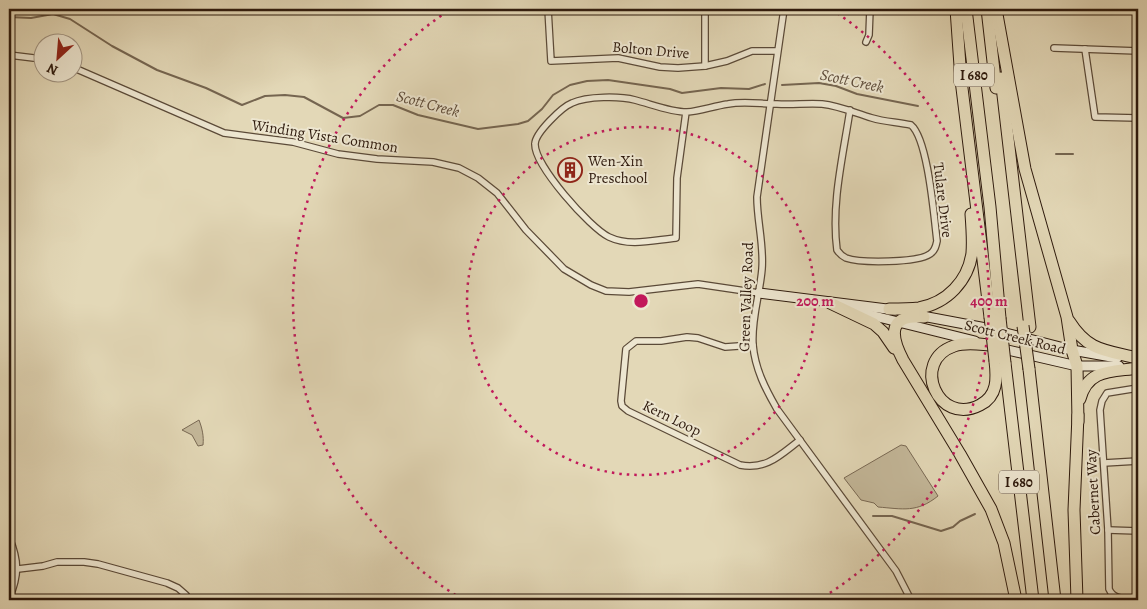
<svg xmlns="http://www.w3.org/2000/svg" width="1147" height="609" font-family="Alegreya,serif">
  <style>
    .green { fill: #c4b89a; stroke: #796954 }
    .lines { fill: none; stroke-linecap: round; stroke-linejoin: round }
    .stream { stroke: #756550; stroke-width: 2 }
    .street-casing { stroke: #5b4a38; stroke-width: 8 }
    .secondary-casing { stroke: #2e1a0d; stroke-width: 11 }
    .highway-casing { stroke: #2e1a0d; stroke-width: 13 }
    .street { stroke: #ede6d0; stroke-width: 5.5 }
    .secondary { stroke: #ede6d0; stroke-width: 9 }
    .highway { stroke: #e3d8b7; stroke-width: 11 }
    .highway-bridge-casing { stroke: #2e1a0d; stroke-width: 13; stroke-linecap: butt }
    .highway-bridge { stroke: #e3d8b7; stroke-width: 11 }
    .ring { fill: none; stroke: #c2185b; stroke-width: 2.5; stroke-dasharray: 2.5 5 }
    .labels { text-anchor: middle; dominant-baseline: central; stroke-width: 4; stroke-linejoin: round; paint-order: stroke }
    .shield { fill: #ede6d0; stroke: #675748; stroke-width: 1 }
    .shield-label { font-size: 14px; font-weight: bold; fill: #2e1a0d }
    .street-label { font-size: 15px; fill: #2e1a0d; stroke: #ede6d0 }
    .poi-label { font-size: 15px; fill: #2e1a0d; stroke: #ede6d0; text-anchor: start }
    .water-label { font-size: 16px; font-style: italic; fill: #5e4c3a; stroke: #ede6d0 }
    .centre { fill: #c2185b; stroke: #ede6d0; stroke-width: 2.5 }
    .ring-label { font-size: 15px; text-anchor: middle; font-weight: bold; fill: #c2185b; stroke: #ede6d0; stroke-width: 4; stroke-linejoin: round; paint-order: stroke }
  </style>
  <rect width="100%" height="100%" fill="#e3d8b7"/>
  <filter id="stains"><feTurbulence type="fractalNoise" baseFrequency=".004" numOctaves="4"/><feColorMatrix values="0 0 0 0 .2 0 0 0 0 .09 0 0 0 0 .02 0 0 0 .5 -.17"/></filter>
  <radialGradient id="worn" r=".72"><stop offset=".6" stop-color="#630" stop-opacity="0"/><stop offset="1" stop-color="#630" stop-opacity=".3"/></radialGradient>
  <g class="green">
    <path d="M199,420C202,428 204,436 203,445L198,446L192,435L182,430Z"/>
    <path d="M901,445L906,446L938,496C917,513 903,509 878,507L874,503L861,500L844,478Z"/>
  </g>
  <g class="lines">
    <g class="stream">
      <polyline points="9,17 31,18 53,14 70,19 112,46 157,70 206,88 242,105 265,96 285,95 304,97 343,118 360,116 379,105 393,105 418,115 478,129 518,124 528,121 542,109 553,95 570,85 587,81 608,80 670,89 682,93 721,88 749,89 765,84"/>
      <polyline points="782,85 819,83 836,86 857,94 918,106"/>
      <polyline points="1056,154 1073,154"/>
      <polyline points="873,516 892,516 941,531 953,527 960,521 975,514"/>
    </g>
    <defs>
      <g id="street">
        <polyline points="548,9 551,61 618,58 660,67 678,68 705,66 727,61 752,51 777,51"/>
        <path d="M784,9L757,197C757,221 764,245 762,269C760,294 751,320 753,345C755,369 766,390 777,409L896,571L911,600"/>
        <polyline points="866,42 869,35 870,9"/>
        <polyline points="1054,48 1138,51"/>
        <polyline points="1085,49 1095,117 1138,118"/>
        <polyline points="9,55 42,59"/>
        <polyline points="705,66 705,9"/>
        <polyline points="72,67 224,133 293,142 338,154 377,159 433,162 459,168 478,178 497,193 526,230 564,269 591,285 606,291 629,292 698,284 759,293"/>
        <path d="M686,112L677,178L676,238C654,240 630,247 609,237C590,228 534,165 535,144C535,133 562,107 572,103C587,96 620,96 635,100C651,104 670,112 687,112C700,111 714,106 728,104C744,101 761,104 777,104C792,105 807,103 822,104C840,106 855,113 872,118C885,122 898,122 911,125C928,139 934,217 937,241C936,246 935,251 930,254C917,263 860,263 846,258C842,256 839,253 837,250C831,204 843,156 850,110"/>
        <path d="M753,345L725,347L698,338L687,337L661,341H636L626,349L621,401L622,406L628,411L740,465C767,470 780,455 800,440"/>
        <path d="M1138,388L1107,393L1102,401L1100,410L1108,530L1109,589C1114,601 1128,598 1138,598"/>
        <polyline points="1104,463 1138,461"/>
        <polyline points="1108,530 1138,531"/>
        <path d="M9,537C19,561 19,575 9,599"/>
        <polyline points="18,569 43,566 57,562 84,562 98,564 167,583 178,588 186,595"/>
      </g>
      <g id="secondary">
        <polyline points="759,293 895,310"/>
        <polyline points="854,311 975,341"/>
        <polyline points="917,315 986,328 1072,350 1117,358"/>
        <polyline points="999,348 1077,366 1119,366"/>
      </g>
      <g id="highway">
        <polyline points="956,9 961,80 990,317"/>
        <polyline points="966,9 990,207 1000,318"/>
        <polyline points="987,9 996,88"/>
        <polyline points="996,9 1025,169 1067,317 1072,350 1077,366 1078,422"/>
        <polyline points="1001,78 1030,327"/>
        <polyline points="830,303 874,324 883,332 894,348"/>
        <path d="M889,309C899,309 909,309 919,308C947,303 968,281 972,253C973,240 972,227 971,214"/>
        <path d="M924,317C888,314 890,335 903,360L960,454L991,509L1004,543L1016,600"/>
        <path d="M1069,321C1088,351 1104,350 1137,358"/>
        <path d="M989,345C977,344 965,342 954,346C910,361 938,427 980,405C998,396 997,378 995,361"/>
        <polyline points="1005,363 1033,600"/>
        <polyline points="1029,369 1055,600"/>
        <path d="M1080,399C1088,368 1113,372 1138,368"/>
        <polyline points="1077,600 1074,510 1078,415"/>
      </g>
    </defs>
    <use href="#street" class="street-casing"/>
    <use href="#secondary" class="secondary-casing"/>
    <use href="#highway" class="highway-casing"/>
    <use href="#street" class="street"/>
    <use href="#secondary" class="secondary"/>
    <use href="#highway" class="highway"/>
    <defs>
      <g id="highway-bridge">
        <polyline points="990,317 995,361"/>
        <polyline points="1000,318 1005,363"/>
        <polyline points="1023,326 1029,369"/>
      </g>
    </defs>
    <use href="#highway-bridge" class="highway-bridge-casing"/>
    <use href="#highway-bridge" class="highway-bridge"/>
  </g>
  <g class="ring">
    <circle cx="641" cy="301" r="174"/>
    <path d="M462 599A348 348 0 0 1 451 9M831 9A348 348 0 0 1 820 599"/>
  </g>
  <defs>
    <symbol id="building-ring" viewBox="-11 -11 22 22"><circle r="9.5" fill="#ede6d0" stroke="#8f2418" stroke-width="1.5"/><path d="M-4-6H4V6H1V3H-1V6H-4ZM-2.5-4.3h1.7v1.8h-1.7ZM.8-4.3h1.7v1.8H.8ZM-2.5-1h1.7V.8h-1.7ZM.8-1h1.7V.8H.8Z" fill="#8f2418"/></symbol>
  </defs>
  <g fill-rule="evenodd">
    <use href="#building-ring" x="556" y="156" width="28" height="28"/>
  </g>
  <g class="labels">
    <g class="shield">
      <rect x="954" y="63.5" width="40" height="23" rx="4"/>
      <rect x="999" y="470.5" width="40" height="23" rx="4"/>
    </g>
    <g class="shield-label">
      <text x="974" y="75">I 680</text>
      <text x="1019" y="482">I 680</text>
    </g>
    <g class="street-label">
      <text transform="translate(651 50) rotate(5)">Bolton Drive</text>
      <text transform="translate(325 136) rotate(9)">Winding Vista Common</text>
      <text transform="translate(943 200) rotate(83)">Tulare Drive</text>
      <text transform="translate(746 297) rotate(-88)">Green Valley Road</text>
      <text transform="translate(1015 337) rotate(14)">Scott Creek Road</text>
      <text transform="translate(672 418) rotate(26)">Kern Loop</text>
      <text transform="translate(1093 492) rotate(-93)">Cabernet Way</text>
    </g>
    <g class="poi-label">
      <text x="588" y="161">Wen-Xin<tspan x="588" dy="17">Preschool</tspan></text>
    </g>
    <g class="water-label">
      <text transform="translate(852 81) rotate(12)">Scott Creek</text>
      <text transform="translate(428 104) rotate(15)">Scott Creek</text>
    </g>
  </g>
  <circle cx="641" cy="301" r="8" class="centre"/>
  <g class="ring-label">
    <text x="815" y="306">200 m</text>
    <text x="989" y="306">400 m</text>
  </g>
  <rect width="1147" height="609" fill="none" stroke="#e3d8b7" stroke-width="30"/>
  <rect x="10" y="10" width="1127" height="589" fill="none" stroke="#2e1a0d" stroke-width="2.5"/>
  <rect x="15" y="15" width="1117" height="579" fill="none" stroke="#2e1a0d"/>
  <g transform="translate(58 58) rotate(206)"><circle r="24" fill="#ede6d0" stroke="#a19482"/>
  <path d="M0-4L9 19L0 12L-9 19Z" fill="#8f2418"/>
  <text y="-8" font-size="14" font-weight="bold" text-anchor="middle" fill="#2e1a0d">N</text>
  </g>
  <rect width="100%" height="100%" filter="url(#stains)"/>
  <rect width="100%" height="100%" fill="url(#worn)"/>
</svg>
